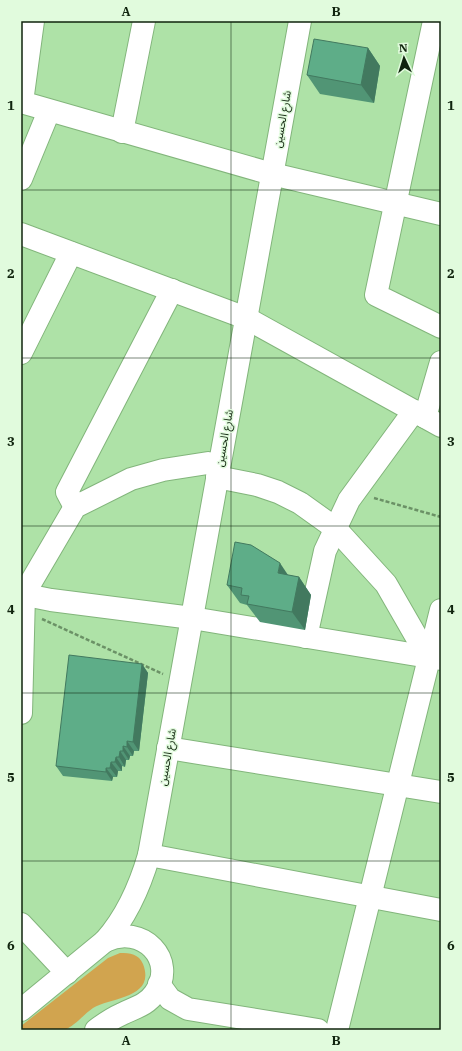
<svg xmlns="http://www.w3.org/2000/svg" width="462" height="1051" font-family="'IBM Plex Serif','Noto Sans Arabic',serif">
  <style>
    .green { fill: #d1a44f }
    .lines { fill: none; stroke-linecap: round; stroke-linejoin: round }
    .minor-casing { stroke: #82b57b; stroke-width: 24 }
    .major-casing { stroke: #82b57b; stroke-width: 24 }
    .path { stroke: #6b9166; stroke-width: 2.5; stroke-dasharray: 4 2; stroke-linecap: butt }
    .minor { stroke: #fff; stroke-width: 22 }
    .major { stroke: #fff; stroke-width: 22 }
    .wall { fill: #519575 }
    .shaded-wall { fill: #42795f }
    .building { fill: #5ead88; stroke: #42795f }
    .grid { fill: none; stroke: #10240e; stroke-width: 1; stroke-opacity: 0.55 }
    .labels { text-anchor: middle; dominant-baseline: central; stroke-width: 3; stroke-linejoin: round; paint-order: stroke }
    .street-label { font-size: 11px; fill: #10240e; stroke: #e1fbdd }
    .neatline { fill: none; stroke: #10240e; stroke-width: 1.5 }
    .grid-label { font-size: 13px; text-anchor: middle; font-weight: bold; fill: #10240e }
  </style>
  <rect width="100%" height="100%" fill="#aee2a7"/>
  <path class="green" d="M120,953C130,953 139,954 143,964C156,998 112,997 93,1008C84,1014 75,1026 64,1030C57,1032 30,1030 21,1030V1026L108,958Z"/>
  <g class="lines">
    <defs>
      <g id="minor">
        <polyline points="434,21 376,295 441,327"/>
        <polyline points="21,102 272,174 441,214"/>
        <polyline points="22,102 33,21"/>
        <polyline points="122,132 144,21"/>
        <polyline points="21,179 49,111"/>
        <polyline points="21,234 246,318 441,426"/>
        <polyline points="21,353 71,253"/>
        <polyline points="425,417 441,362"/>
        <polyline points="217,477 257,485 278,492 300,503 335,528 386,584 428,657"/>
        <polyline points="75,507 67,492 172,290"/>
        <polyline points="21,594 51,600 192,618 441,659"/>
        <polyline points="306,637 325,551 349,500 414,411"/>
        <polyline points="21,713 24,594 75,507 131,479 163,470 208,463"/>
        <polyline points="168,748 441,792"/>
        <polyline points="149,855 441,910"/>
        <polyline points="21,924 67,973"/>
        <polyline points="337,1030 441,610"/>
      </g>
      <g id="major">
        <polyline points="159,984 170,999 188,1009 318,1030"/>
        <path d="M21,1010L105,941C127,916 140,886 149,855L300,21"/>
        <path d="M96,1030C104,1024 113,1018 122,1014C134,1008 147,1005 155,993C178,960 142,923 105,941"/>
      </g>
    </defs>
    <use href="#minor" class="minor-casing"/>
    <use href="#major" class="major-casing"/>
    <g class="path">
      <polyline points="374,498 441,517"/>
      <polyline points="42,619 163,674"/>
    </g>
    <use href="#minor" class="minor"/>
    <use href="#major" class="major"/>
  </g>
  <g class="wall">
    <polygon points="368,48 380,66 374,103 320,94 307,75"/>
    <polygon points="288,575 299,577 311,595 305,630 260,622 247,605 240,603 227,585"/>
    <polygon points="142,664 148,673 139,751 134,751 133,756 130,756 129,760 126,760 125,767 122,766 122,771 118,771 117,777 113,777 112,781 63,776 56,766"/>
  </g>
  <g class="shaded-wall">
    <polygon points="368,48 380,66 374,103 361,85"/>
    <polygon points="280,563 292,581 278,573"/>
    <polygon points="299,577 311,595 305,630 292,612"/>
    <polygon points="142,664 148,673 139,751 133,742"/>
    <polygon points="127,741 134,751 133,756 127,747"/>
    <polygon points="123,746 130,756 129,760 123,751"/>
    <polygon points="120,751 126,760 125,767 119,757"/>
    <polygon points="116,757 122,766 122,771 115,762"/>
    <polygon points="111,762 118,771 117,777 110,768"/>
    <polygon points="106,768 113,777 112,781 106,772"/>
  </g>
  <g class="building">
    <polygon points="314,39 368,48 361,85 307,75"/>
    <polygon points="235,542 251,545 280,563 278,573 299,577 292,612 247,604 249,596 241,595 242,588 227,585"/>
    <polygon points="69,655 142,664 133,742 127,741 127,747 123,746 123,751 120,751 119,757 116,757 115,762 111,762 110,768 106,768 106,772 56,766"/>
  </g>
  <path class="grid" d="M231,21V1030M21,190H441M21,358H441M21,526H441M21,693H441M21,861H441"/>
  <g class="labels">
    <g class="street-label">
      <text transform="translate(282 119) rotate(-80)">شارع الحسين</text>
      <text transform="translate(224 438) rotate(-80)">شارع الحسين</text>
      <text transform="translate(167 757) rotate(-80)">شارع الحسين</text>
    </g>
  </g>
  <rect width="462" height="1051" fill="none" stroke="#e1fbdd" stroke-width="44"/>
  <g transform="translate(404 58) rotate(356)" stroke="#e1fbdd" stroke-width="3" paint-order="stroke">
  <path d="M0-3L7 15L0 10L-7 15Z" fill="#10240e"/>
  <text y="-6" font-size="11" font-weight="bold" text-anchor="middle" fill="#10240e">N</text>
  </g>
  <rect x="22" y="22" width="418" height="1007" class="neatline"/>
  <g class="grid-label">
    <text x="126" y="16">A</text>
    <text x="336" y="16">B</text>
    <text x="11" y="110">1</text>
    <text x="451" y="110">1</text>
    <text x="11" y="278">2</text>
    <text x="451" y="278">2</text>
    <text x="11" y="446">3</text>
    <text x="451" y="446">3</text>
    <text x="11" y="614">4</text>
    <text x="451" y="614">4</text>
    <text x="11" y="782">5</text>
    <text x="451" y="782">5</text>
    <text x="11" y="950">6</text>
    <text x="451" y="950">6</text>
    <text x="126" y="1045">A</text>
    <text x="336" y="1045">B</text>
  </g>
</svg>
